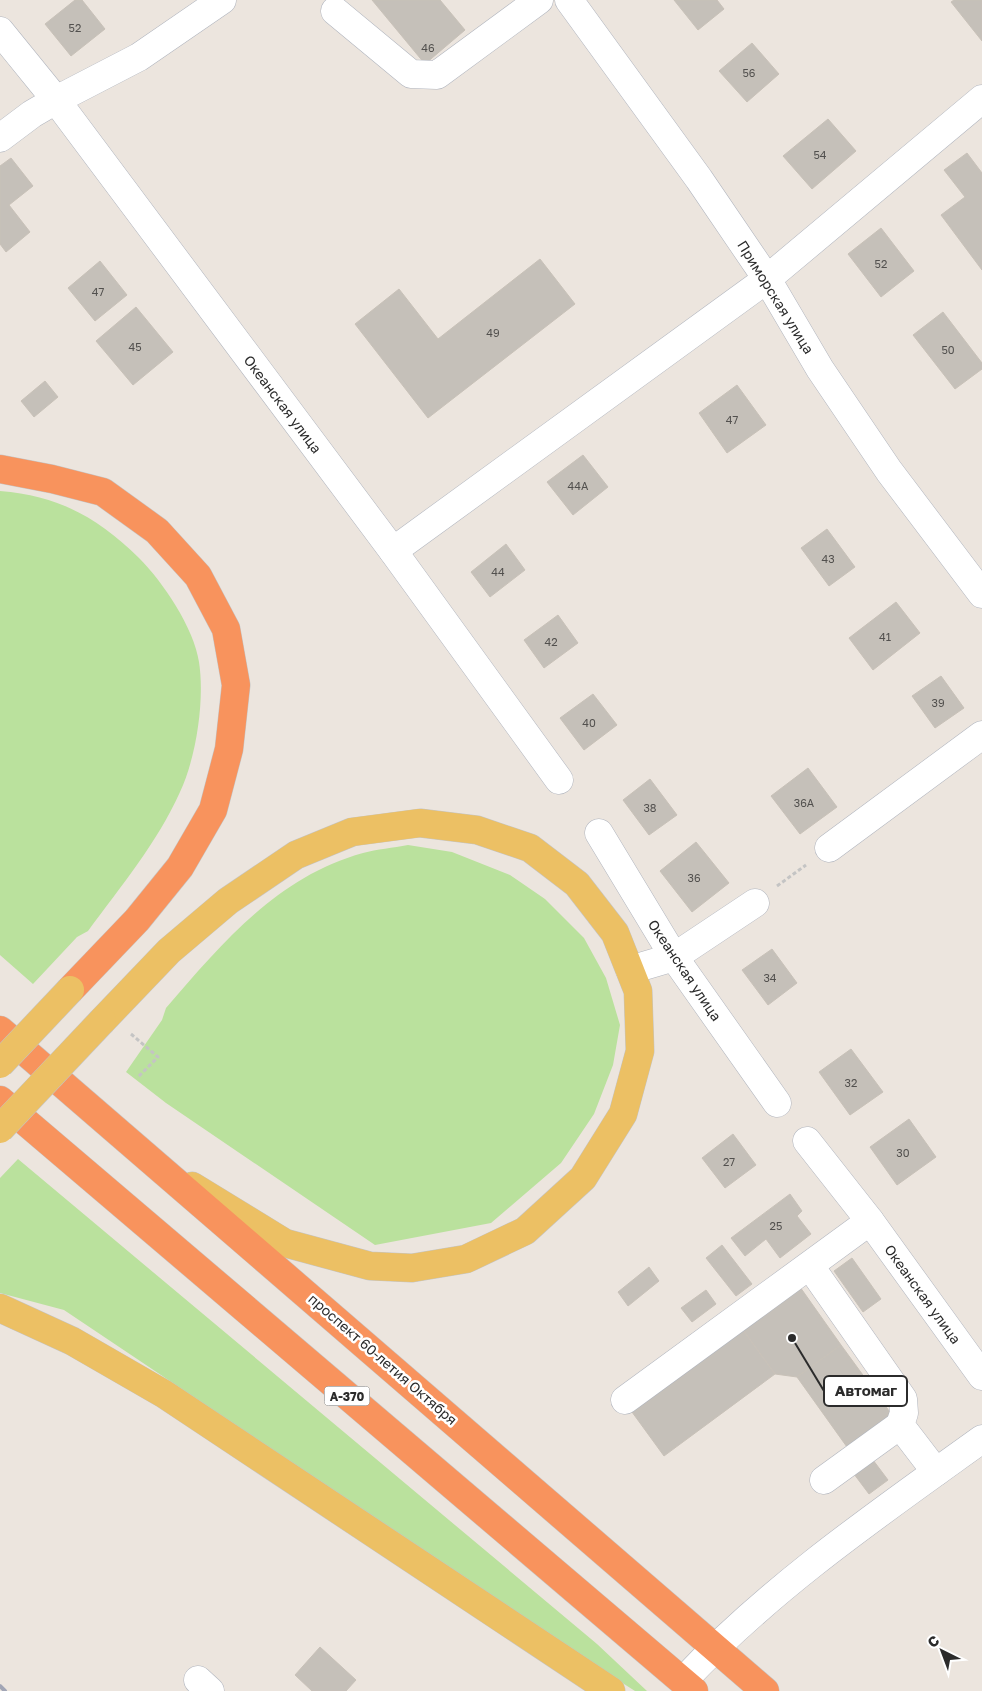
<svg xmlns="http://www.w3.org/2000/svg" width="982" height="1691" font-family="'Golos Text',sans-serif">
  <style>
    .green { fill: #bae19d }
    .building { fill: #c5c0b9; stroke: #c8c1b8 }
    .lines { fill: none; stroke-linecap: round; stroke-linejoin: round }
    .minor-casing { stroke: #b1b5be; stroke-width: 29 }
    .major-casing { stroke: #c4c4c4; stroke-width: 29 }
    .highway-casing { stroke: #c4c4c4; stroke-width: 29 }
    .path { stroke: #c4c4c4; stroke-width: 3; stroke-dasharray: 4 2.5; stroke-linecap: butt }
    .minor { stroke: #fff; stroke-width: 28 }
    .major { stroke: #ecc064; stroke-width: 28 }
    .highway { stroke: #f8935d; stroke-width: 28 }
    .rail { stroke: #a1a5b5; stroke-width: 4 }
    .major-bridge-casing { stroke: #c4c4c4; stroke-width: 29; stroke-linecap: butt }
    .major-bridge { stroke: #ecc064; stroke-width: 28 }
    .labels { text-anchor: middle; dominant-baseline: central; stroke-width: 5; stroke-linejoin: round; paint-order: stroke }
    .number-label { font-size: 11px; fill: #52504e }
    .shield { fill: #fff; stroke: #6b6b6b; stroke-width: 1 }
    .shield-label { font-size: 12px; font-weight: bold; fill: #2b2b2b }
    .street-label { font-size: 14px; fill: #2b2b2b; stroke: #fff }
    .leader { fill: none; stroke: #2b2b2b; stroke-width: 2 }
    .callout-dot { fill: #2b2b2b; stroke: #fff; stroke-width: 2 }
    .callout { fill: #fff; stroke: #2b2b2b; stroke-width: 2 }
    .callout-label { font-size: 15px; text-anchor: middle; font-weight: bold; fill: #2b2b2b }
  </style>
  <rect width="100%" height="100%" fill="#ece5de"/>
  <g class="green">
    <path d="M0,491C59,496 97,517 139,558C163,582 194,628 199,662C205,700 196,758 180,792C157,843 121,886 88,931L77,937L33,984L0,955Z"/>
    <path d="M408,845L452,852L510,875L545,899L584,938L606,978L620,1025L613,1065L594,1114L561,1163L491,1223L375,1245L166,1103L126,1072L162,1020L166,1008C222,943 277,877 363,853C377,849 393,848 408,845Z"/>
    <polygon points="18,1159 597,1644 647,1691 635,1691 583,1658 64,1310 0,1293 0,1178"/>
  </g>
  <g class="building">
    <polygon points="75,0 82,0 105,29 71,56 45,24"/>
    <polygon points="372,0 440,0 465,30 425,64"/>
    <polygon points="674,0 717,0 724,9 698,30"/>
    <polygon points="954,0 982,0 982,41 951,2"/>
    <polygon points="752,43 779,74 747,102 719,71"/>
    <polygon points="828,119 856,151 812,189 783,156"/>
    <polygon points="967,153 982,173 982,270 941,215 965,197 944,170"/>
    <polygon points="11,158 33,186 9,205 30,232 6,252 0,244 0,166"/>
    <polygon points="881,228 914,271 881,297 848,254"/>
    <polygon points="540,259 575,304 428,418 355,324 399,289 438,339"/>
    <polygon points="100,261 127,295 95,321 68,288"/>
    <polygon points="136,307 173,352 133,385 96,341"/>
    <polygon points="943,312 982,363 982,369 955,389 913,335"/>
    <polygon points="45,381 58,397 34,417 21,401"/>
    <polygon points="737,385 766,425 727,453 699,413"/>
    <polygon points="583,455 608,487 573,515 547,482"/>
    <polygon points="827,529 855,567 829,586 801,548"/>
    <polygon points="506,544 525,570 490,597 471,572"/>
    <polygon points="896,602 920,633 873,670 849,638"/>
    <polygon points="558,615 578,643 544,668 524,640"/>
    <polygon points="941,676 964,708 935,728 912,696"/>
    <polygon points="593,694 617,725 584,750 560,718"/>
    <polygon points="808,768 837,807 800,834 771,796"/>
    <polygon points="650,779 677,815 649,835 623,800"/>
    <polygon points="696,842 729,883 692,912 660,871"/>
    <polygon points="772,949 797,983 768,1005 742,970"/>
    <polygon points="851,1049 883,1092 850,1115 819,1072"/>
    <polygon points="909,1119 936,1157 897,1185 870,1147"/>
    <polygon points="733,1134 756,1165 725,1188 702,1158"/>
    <polygon points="790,1194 802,1211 797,1216 811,1234 780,1258 766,1239 745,1256 731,1238"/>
    <polygon points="722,1245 752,1284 736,1296 706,1258"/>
    <polygon points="852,1258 881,1299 863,1312 834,1271"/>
    <polygon points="649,1267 659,1281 628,1306 618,1292"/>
    <polygon points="800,1287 841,1345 797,1377 775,1374 743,1330"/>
    <polygon points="706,1290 716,1304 692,1322 681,1308"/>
    <polygon points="743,1330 775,1374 664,1456 632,1412"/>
    <polygon points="841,1345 892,1415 847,1447 797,1377"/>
    <polygon points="870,1456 888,1480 869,1494 851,1470"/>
    <polygon points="320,1647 356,1680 346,1691 312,1691 295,1675"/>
  </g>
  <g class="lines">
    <defs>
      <g id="minor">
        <polyline points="569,0 699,179 767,279 820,369 889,471 982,594"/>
        <polyline points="335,11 411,74 437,75 539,0"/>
        <polyline points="0,31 56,100 393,551 559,780"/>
        <polyline points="0,138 32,114 56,100 139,57 222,0"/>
        <polyline points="393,551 767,279 982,99"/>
        <polyline points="599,833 674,957 777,1103"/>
        <polyline points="829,848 982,735"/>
        <polyline points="630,970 674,957 755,903"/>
        <polyline points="807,1141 870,1221 982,1376"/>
        <polyline points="810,1266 903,1399 904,1413 900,1425 936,1472"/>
        <polyline points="625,1400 870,1221"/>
        <polyline points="824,1480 900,1425"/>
        <polyline points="198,1680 210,1691"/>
        <path d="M683,1681C770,1588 879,1513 982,1439"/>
      </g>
      <g id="major">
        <polyline points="102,1021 169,951 228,901 296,855 352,832 420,823 477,830 530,848 577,884 615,933 638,991 640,1051 623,1114 583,1178 525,1231 466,1259 412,1268 370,1266 285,1243 192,1186"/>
        <polyline points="0,1308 72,1341 164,1394 611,1691"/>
      </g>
      <g id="highway">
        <polyline points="0,469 52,479 103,492 157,531 198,576 226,629 236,685 229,749 213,810 180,867 137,920 70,990"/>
        <polyline points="0,1030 765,1691"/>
        <polyline points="0,1100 694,1691"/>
      </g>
    </defs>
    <use href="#minor" class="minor-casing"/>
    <use href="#major" class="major-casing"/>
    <use href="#highway" class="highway-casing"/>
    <g class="path">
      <polyline points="777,886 806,865"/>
      <polyline points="131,1034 158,1057 137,1078"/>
    </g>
    <use href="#minor" class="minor"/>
    <use href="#major" class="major"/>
    <use href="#highway" class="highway"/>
    <polyline class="rail" points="0,1686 5,1691"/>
    <defs>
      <g id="major-bridge">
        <polyline points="0,1064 70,990"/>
        <polyline points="0,1129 102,1021"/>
      </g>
    </defs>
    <use href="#major-bridge" class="major-bridge-casing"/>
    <use href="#major-bridge" class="major-bridge"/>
  </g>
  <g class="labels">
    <g class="number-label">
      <text x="75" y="27">52</text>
      <text x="428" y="47">46</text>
      <text x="749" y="72">56</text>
      <text x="820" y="154">54</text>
      <text x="881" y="263">52</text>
      <text x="98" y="291">47</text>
      <text x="493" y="332">49</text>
      <text x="135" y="346">45</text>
      <text x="948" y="349">50</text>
      <text x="732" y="419">47</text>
      <text x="578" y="485">44А</text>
      <text x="828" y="558">43</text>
      <text x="498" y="571">44</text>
      <text x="885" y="636">41</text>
      <text x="551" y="641">42</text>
      <text x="938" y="702">39</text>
      <text x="589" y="722">40</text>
      <text x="804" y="802">36А</text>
      <text x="650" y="807">38</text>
      <text x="694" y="877">36</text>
      <text x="770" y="977">34</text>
      <text x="851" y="1082">32</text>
      <text x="903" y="1152">30</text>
      <text x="729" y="1161">27</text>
      <text x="776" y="1225">25</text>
    </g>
    <rect class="shield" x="324.5" y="1386.5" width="45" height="19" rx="4"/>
    <g class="shield-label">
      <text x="347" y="1396">А-370</text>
    </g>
    <g class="street-label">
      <text transform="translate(776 297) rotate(58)">Приморская улица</text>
      <text transform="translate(283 404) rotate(53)">Океанская улица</text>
      <text transform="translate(685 970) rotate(56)">Океанская улица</text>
      <text transform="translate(923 1294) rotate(54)">Океанская улица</text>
      <text transform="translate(383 1359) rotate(41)">проспект 60-летия Октября</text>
    </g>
  </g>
  <path class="leader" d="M792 1338L824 1391"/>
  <circle class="callout-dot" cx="792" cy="1338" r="5"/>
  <rect class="callout" x="824" y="1376" width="83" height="30" rx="5"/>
  <g class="callout-label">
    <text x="866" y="1396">Автомаг</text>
  </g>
  <g transform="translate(942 1651) rotate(318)" stroke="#ffffff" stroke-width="4" paint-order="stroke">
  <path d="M0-4L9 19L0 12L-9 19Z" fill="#2b2b2b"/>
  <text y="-8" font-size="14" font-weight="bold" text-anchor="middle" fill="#2b2b2b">С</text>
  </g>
</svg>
